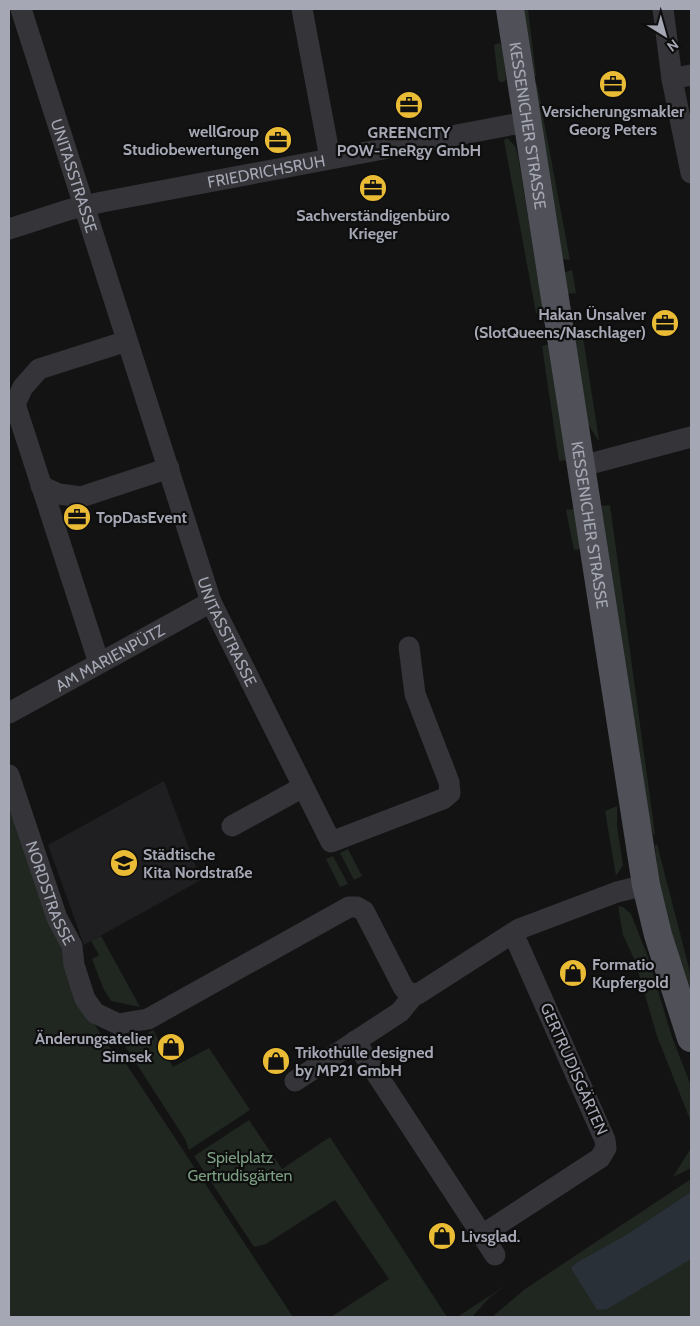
<svg xmlns="http://www.w3.org/2000/svg" width="700" height="1326" font-family="Cabin,sans-serif">
  <style>
    .built { fill: #1f1f21 }
    .green { fill: #1f2720 }
    .water { fill: #2a3037 }
    .lines { fill: none; stroke-linecap: round; stroke-linejoin: round }
    .minor { stroke: #343439; stroke-width: 21 }
    .major { stroke: #505158; stroke-width: 28 }
    .labels { text-anchor: middle; dominant-baseline: central; stroke-width: 4.5; stroke-linejoin: round; paint-order: stroke }
    .poi-label { font-size: 16px; font-weight: bold; fill: #a5a8b4; stroke: #0e0e0f; text-anchor: start }
    .street-label { font-size: 16px; fill: #a5a8b4; stroke: #0e0e0f }
    .park-label { font-size: 16px; fill: #7c9f81; stroke: #0e0e0f }
  </style>
  <rect width="100%" height="100%" fill="#131314"/>
  <polygon class="built" points="164,781 201,880 84,945 48,845"/>
  <g class="green">
    <polygon points="520,9 528,9 536,76 532,77"/>
    <polygon points="499,43 502,46 506,79 504,82 500,82 498,79 494,45"/>
    <polygon points="537,84 570,260 562,259 533,85"/>
    <polygon points="507,138 515,146 518,155 543,312 536,313 504,140"/>
    <polygon points="572,270 576,293 566,294 563,273"/>
    <polygon points="582,331 599,440 598,440 588,424 573,333"/>
    <polygon points="549,344 567,460 559,461 542,346"/>
    <polygon points="610,505 655,834 653,834 649,816 600,506"/>
    <polygon points="574,509 581,549 574,550 566,510"/>
    <polygon points="9,797 74,986 83,1007 113,1052 117,1050 293,1317 9,1317"/>
    <polygon points="617,806 617,826 623,865 616,876 605,811"/>
    <polygon points="657,844 691,976 691,1013 658,881 655,845"/>
    <polygon points="348,849 362,876 354,880 340,853"/>
    <polygon points="333,856 348,884 340,887 326,859"/>
    <polygon points="618,906 623,907 631,914 648,957 672,1037 691,1086 691,1122 657,1036 635,961 623,935"/>
    <polygon points="101,936 140,1007 111,1001 104,990 92,959 99,955 91,941"/>
    <polygon points="153,1030 173,1067 209,1048 250,1110 189,1150 185,1139 125,1046"/>
    <polygon points="249,1120 282,1169 330,1137 447,1317 331,1317 389,1279 335,1200 266,1244 254,1247 194,1156"/>
    <polygon points="691,1148 691,1168 673,1177"/>
    <polygon points="691,1179 691,1317 492,1317 525,1289"/>
    <polygon points="505,1286 489,1298 472,1317 457,1317"/>
  </g>
  <polygon class="water" points="691,1192 691,1259 607,1309 597,1310 571,1268 576,1263 626,1235"/>
  <g class="lines">
    <g class="minor">
      <path id="s1" d="M21,9L211,602L331,842L443,799L450,793L449,782L415,694L409,647"/>
      <polyline points="302,9 330,158"/>
      <polyline points="663,9 672,79 691,173"/>
      <polyline points="672,79 691,75"/>
      <path id="s2" d="M9,229L68,210L102,202L526,122"/>
      <polyline points="582,466 691,437"/>
      <polyline points="41,486 59,494 81,497 169,468"/>
      <polyline points="99,663 15,404 23,387 39,369 127,341"/>
      <path id="s3" d="M9,713L211,602"/>
      <path id="s4" d="M9,775L57,918L72,946L74,965L85,999L95,1013L118,1024L148,1019L349,907H357L364,911L403,987L407,992L418,994L519,929L617,892L646,885"/>
      <polyline points="232,826 303,787"/>
      <polyline points="355,1041 495,1255"/>
      <polyline points="295,1081 400,1012 414,995"/>
      <polyline points="482,1235 600,1158 606,1148 605,1140 513,933"/>
    </g>
    <path class="major" id="s5" d="M510,9L646,885L658,935L691,1038"/>
  </g>
  <defs>
    <symbol id="office-disc" viewBox="-11 -11 22 22"><circle r="9.5" fill="#eabb35" stroke="#0e0e0f"/><path d="M-6-3h4V-5.5h4V-3h4V5H-6ZM-1-4.5V-3h2v-1.5ZM-6 0V1H6V0Z" fill="#111"/></symbol>
    <symbol id="school-disc" viewBox="-11 -11 22 22"><circle r="9.5" fill="#eabb35" stroke="#0e0e0f"/><path d="M0-5L7-2L0 1L-7-2ZM-4 1L0 2.5L4 1V4Q0 6-4 4Z" fill="#111"/></symbol>
    <symbol id="shop-disc" viewBox="-11 -11 22 22"><circle r="9.5" fill="#eabb35" stroke="#0e0e0f"/><path d="M-5-2.5h2.3a2.7 3.5 0 0 1 5.4 0H5L5.5 6h-11ZM-1.5-2.5h3a1.5 2.3 0 0 0-3 0Z" fill="#111"/></symbol>
  </defs>
  <g fill-rule="evenodd">
    <use href="#office-disc" x="597" y="68" width="32" height="32"/>
    <use href="#office-disc" x="393" y="89" width="32" height="32"/>
    <use href="#office-disc" x="262" y="124" width="32" height="32"/>
    <use href="#office-disc" x="357" y="172" width="32" height="32"/>
    <use href="#office-disc" x="649" y="307" width="32" height="32"/>
    <use href="#office-disc" x="61" y="501" width="32" height="32"/>
    <use href="#school-disc" x="108" y="847" width="32" height="32"/>
    <use href="#shop-disc" x="557" y="957" width="32" height="32"/>
    <use href="#shop-disc" x="155" y="1031" width="32" height="32"/>
    <use href="#shop-disc" x="260" y="1045" width="32" height="32"/>
    <use href="#shop-disc" x="426" y="1220" width="32" height="32"/>
  </g>
  <g class="labels">
    <g class="poi-label">
      <text x="613" y="111" text-anchor="middle">Versicherungsmakler<tspan x="613" dy="18">Georg Peters</tspan></text>
      <text x="259" y="131" text-anchor="end">wellGroup<tspan x="259" dy="18">Studiobewertungen</tspan></text>
      <text x="409" y="132" text-anchor="middle">GREENCITY<tspan x="409" dy="18">POW-EneRgy GmbH</tspan></text>
      <text x="373" y="215" text-anchor="middle">Sachverständigenbüro<tspan x="373" dy="18">Krieger</tspan></text>
      <text x="646" y="314" text-anchor="end">Hakan Ünsalver<tspan x="646" dy="18">(SlotQueens/Naschlager)</tspan></text>
      <text x="96" y="517">TopDasEvent</text>
      <text x="143" y="854">Städtische<tspan x="143" dy="18">Kita Nordstraße</tspan></text>
      <text x="592" y="964">Formatio<tspan x="592" dy="18">Kupfergold</tspan></text>
      <text x="152" y="1038" text-anchor="end">Änderungsatelier<tspan x="152" dy="18">Simsek</tspan></text>
      <text x="295" y="1052">Trikothülle designed<tspan x="295" dy="18">by MP21 GmbH</tspan></text>
      <text x="461" y="1236">Livsglad.</text>
    </g>
    <g class="street-label">
      <text stroke="none"><textPath href="#s5" startOffset="118">KESSENICHER STRASSE</textPath></text>
      <text stroke="none"><textPath href="#s2" startOffset="264">FRIEDRICHSRUH</textPath></text>
      <text stroke="none"><textPath href="#s1" startOffset="175">UNITASSTRASSE</textPath></text>
      <text stroke="none"><textPath href="#s5" startOffset="522">KESSENICHER STRASSE</textPath></text>
      <text stroke="none"><textPath href="#s1" startOffset="656">UNITASSTRASSE</textPath></text>
      <text stroke="none"><textPath href="#s3" startOffset="115">AM MARIENPÜTZ</textPath></text>
      <text stroke="none"><textPath href="#s4" startOffset="125">NORDSTRASSE</textPath></text>
      <text transform="translate(574 1069) rotate(66)">GERTRUDISGÄRTEN</text>
    </g>
    <g class="park-label">
      <text x="240" y="1157">Spielplatz<tspan x="240" dy="18">Gertrudisgärten</tspan></text>
    </g>
  </g>
  <rect width="700" height="1326" fill="none" stroke="#a5a8b4" stroke-width="20"/>
  <g transform="translate(665 35) rotate(143)" stroke="#0e0e0f" stroke-width="4" paint-order="stroke">
  <path d="M0-4L9 19L0 12L-9 19Z" fill="#a5a8b4"/>
  <text y="-8" font-size="14" font-weight="bold" text-anchor="middle" fill="#a5a8b4">N</text>
  </g>
</svg>
